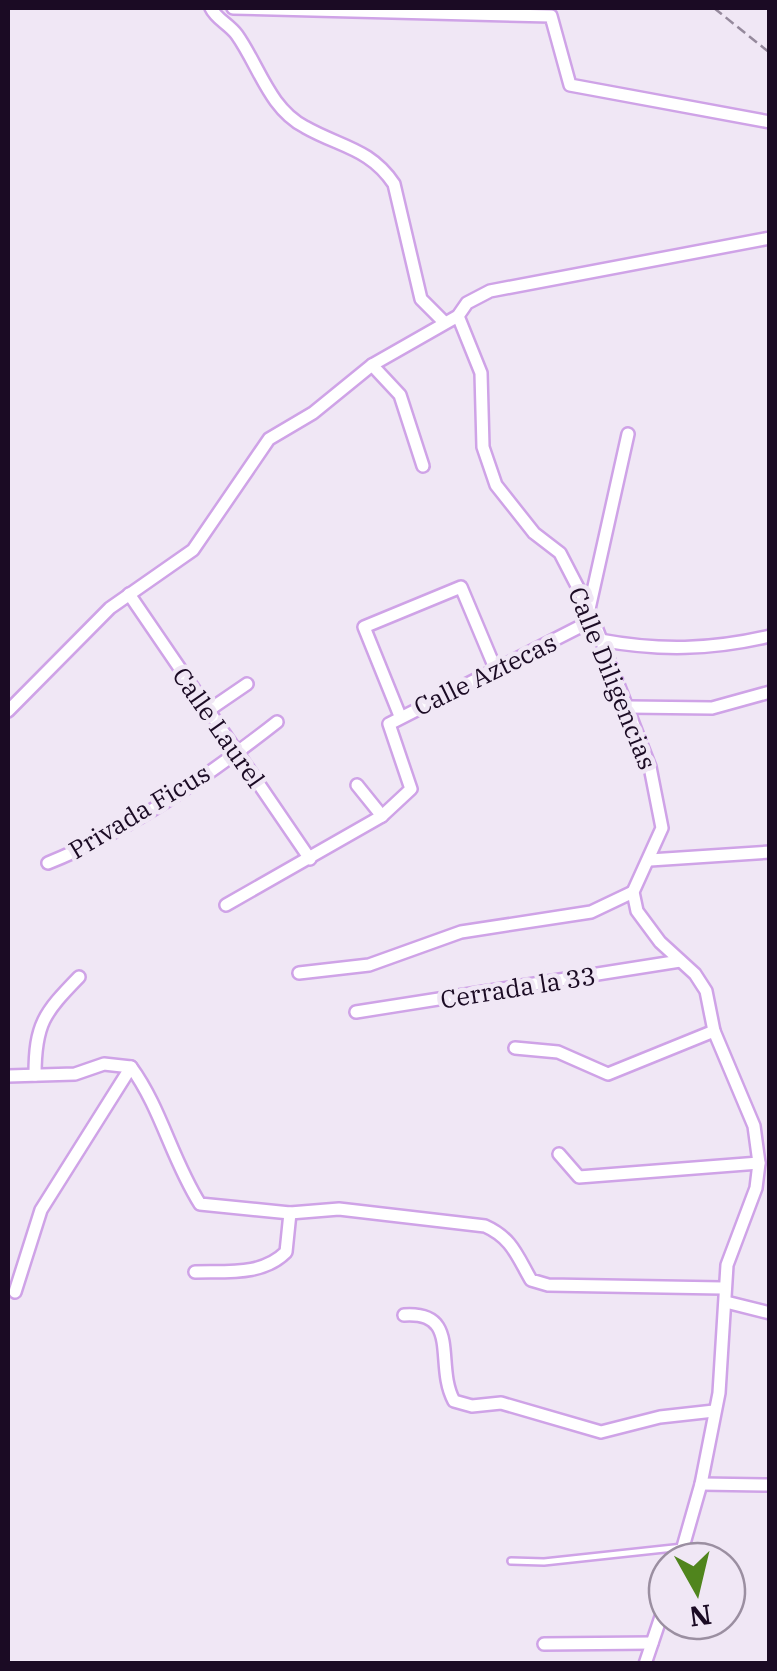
<svg xmlns="http://www.w3.org/2000/svg" width="777" height="1671" font-family="'IBM Plex Serif',serif">
  <style>
    .lines { fill: none; stroke-linecap: round; stroke-linejoin: round }
    .service-casing { stroke: #cfa3e7; stroke-width: 10 }
    .minor-casing { stroke: #cfa3e7; stroke-width: 16 }
    .path { stroke: #95899c; stroke-width: 2.5; stroke-dasharray: 10 5; stroke-linecap: butt }
    .service { stroke: #fff; stroke-width: 5 }
    .minor { stroke: #fff; stroke-width: 11 }
    .labels { text-anchor: middle; dominant-baseline: central; stroke-width: 9; stroke-linejoin: round; paint-order: stroke }
    .street-label { font-size: 25px; fill: #1b0b24; stroke: #f0e7f5 }
  </style>
  <rect width="100%" height="100%" fill="#f0e7f5"/>
  <g class="lines">
    <defs>
      <polyline id="service" points="511,1561 544,1562 683,1547"/>
      <g id="minor">
        <path d="M211,8C216,19 229,24 237,35C259,66 269,108 305,127C340,147 370,148 394,184L421,299L444,322"/>
        <polyline points="233,8 551,16 570,85 770,122"/>
        <polyline points="458,316 481,373 483,447 496,485 534,533 560,553 589,609 650,767 662,828 633,892 637,911 660,942 695,974 706,991 714,1031 754,1126 759,1163 756,1188 727,1265 719,1393 701,1484 679,1561"/>
        <polyline points="372,365 400,395 423,466"/>
        <polyline points="129,594 310,859"/>
        <polyline points="589,609 628,434"/>
        <path d="M600,640C659,651 711,650 770,636"/>
        <polyline points="629,707 712,708 770,692"/>
        <polyline points="8,711 110,608 193,550 269,439 313,413 372,365 458,316 467,303 490,291 770,238"/>
        <polyline points="206,712 247,684"/>
        <polyline points="400,716 364,627 461,587 495,668"/>
        <polyline points="357,785 382,816"/>
        <polyline points="650,860 770,852"/>
        <path d="M48,863C130,830 208,776 277,722"/>
        <polyline points="226,905 382,816 411,789 389,724 593,620"/>
        <polyline points="299,973 369,965 461,932 591,912 633,892"/>
        <polyline points="356,1012 680,961"/>
        <polyline points="515,1048 558,1052 608,1074 714,1031"/>
        <path d="M35,1075C35,1024 44,1013 79,977"/>
        <path d="M8,1076L75,1074L104,1064L131,1067C161,1108 172,1160 200,1204L290,1213L339,1209L485,1226C512,1238 517,1256 531,1280L548,1285L722,1288"/>
        <polyline points="559,1154 579,1177 759,1163"/>
        <path d="M195,1272C227,1271 262,1276 286,1252L290,1213"/>
        <polyline points="15,1292 41,1210 131,1067"/>
        <polyline points="726,1302 770,1313"/>
        <path d="M404,1315C462,1311 434,1365 454,1401L472,1406L501,1403L601,1432L660,1417L714,1411"/>
        <polyline points="701,1484 770,1485"/>
        <polyline points="544,1644 652,1643"/>
        <polyline points="645,1664 667,1599"/>
      </g>
    </defs>
    <use href="#service" class="service-casing"/>
    <use href="#minor" class="minor-casing"/>
    <polyline class="path" points="714,8 770,53"/>
    <use href="#service" class="service"/>
    <use href="#minor" class="minor"/>
  </g>
  <g class="labels">
    <g class="street-label">
      <text transform="translate(485 674) rotate(-26)">Calle Aztecas</text>
      <text transform="translate(613 678) rotate(68)">Calle Diligencias</text>
      <text transform="translate(219 727) rotate(55)">Calle Laurel</text>
      <text transform="translate(139 811) rotate(-31)">Privada Ficus</text>
      <text transform="translate(518 987) rotate(-9)">Cerrada la 33</text>
    </g>
  </g>
  <rect width="777" height="1671" fill="none" stroke="#1b0b24" stroke-width="20"/>
  <g transform="translate(697 1591) rotate(172)"><circle r="48" fill="#f0e7f5" stroke="#9b8fa1" stroke-width="2.5"/>
  <path d="M0-8L18 38L0 25L-18 38Z" fill="#50851d"/>
  <text y="-15" font-size="28" font-weight="bold" text-anchor="middle" fill="#1b0b24">N</text>
  </g>
</svg>
